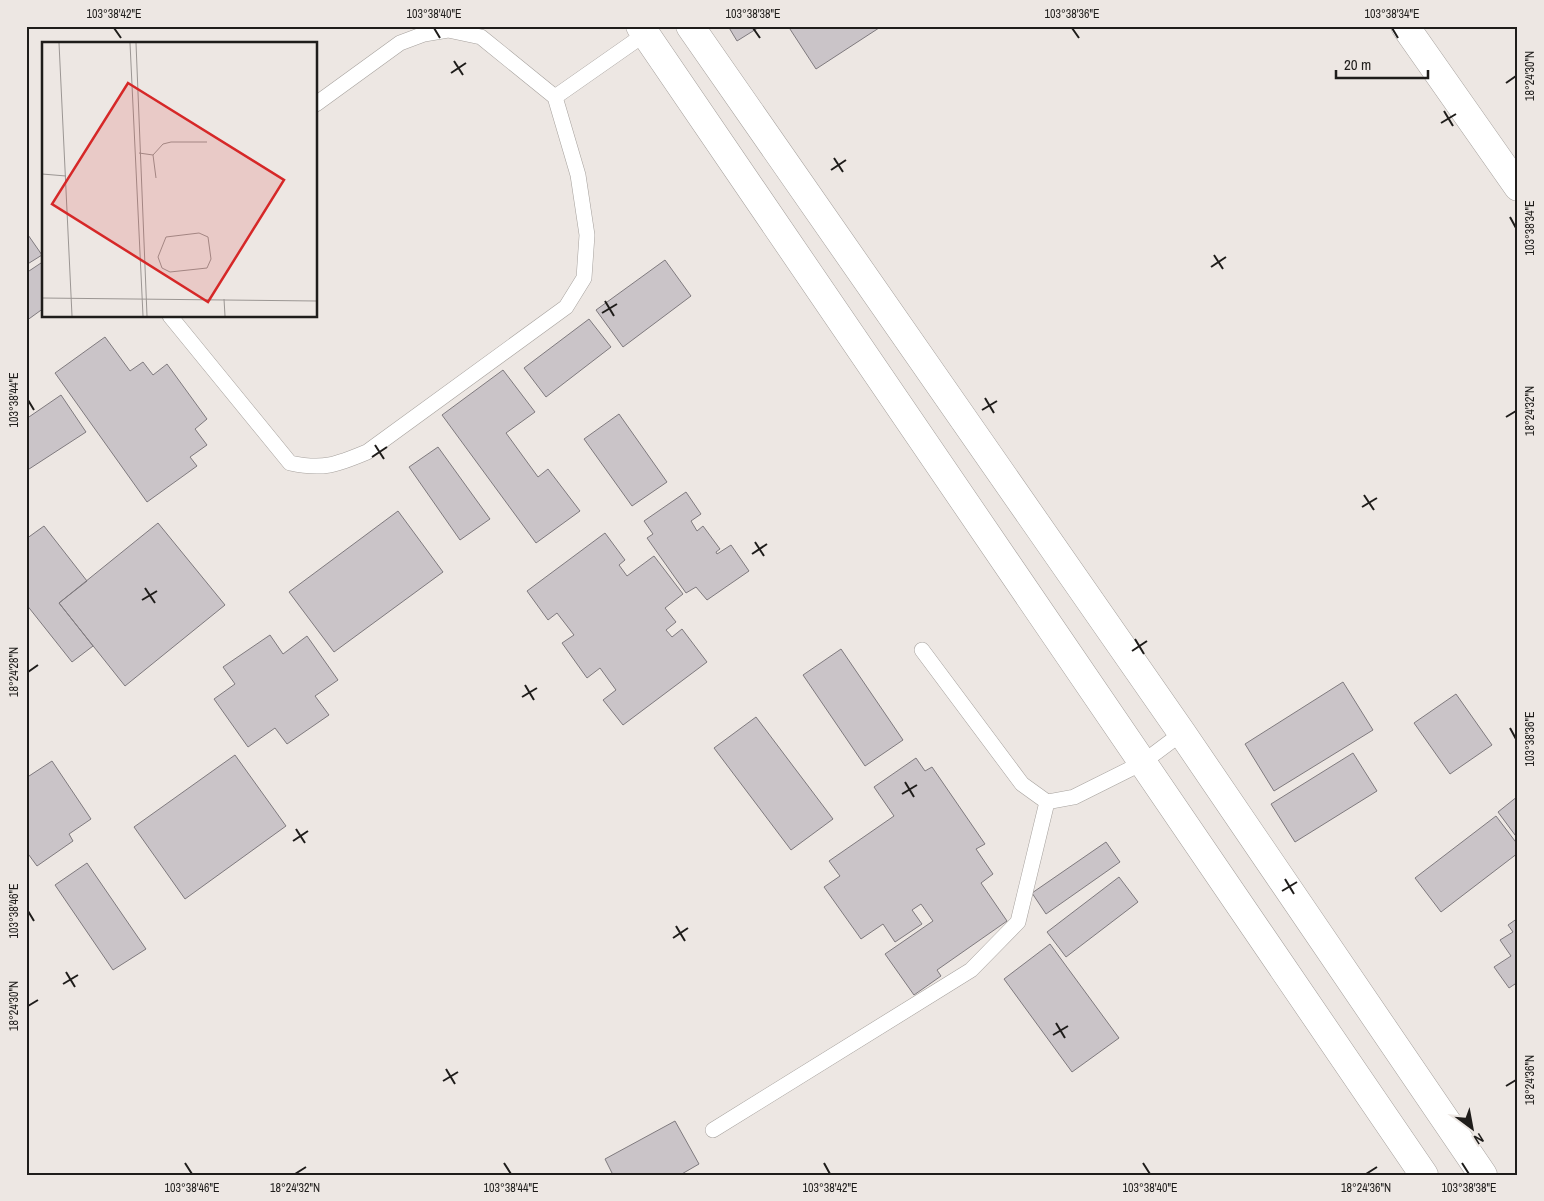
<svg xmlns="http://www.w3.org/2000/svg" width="1544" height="1201" font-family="'Archivo Narrow',sans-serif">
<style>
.building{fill:#cac4c8;stroke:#7f7a7e}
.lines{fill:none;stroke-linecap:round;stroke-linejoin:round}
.lane-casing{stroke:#a6a19d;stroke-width:16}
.street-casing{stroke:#a6a19d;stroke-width:29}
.secondary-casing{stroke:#a6a19d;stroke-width:29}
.lane{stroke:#fff;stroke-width:15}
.street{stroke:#fff;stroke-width:28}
.secondary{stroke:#fff;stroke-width:28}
.ticks{fill:none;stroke:#1f1d1b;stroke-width:2}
.inset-road{fill:none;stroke:#9b9693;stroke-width:1}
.view{fill:#d62828;fill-opacity:0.15;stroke:#d62828;stroke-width:2.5}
.inset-edge{fill:none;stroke:#1f1d1b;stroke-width:2.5}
.neatline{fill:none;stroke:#1f1d1b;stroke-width:2}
.ticks-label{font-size:12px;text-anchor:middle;fill:#1f1d1b}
</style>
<rect width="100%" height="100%" fill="#ede7e3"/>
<path class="building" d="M 728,26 L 761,26 L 737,41 Z
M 788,26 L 882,26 L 816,69 Z
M 26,232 L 42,255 L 26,265 Z
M 665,260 L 691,296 L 623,347 L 596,310 Z
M 44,261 L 44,308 L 26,321 L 26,273 Z
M 589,319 L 611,347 L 546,397 L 524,368 Z
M 105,337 L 130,371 L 143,362 L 153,375 L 167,364 L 207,419 L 195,429 L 207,445 L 190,457 L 197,466 L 147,502 L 55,373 Z
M 503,370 L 535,412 L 506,433 L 538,477 L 548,469 L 580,511 L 536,543 L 442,415 Z
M 61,395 L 86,432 L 26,471 L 26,419 Z
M 619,414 L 667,482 L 632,506 L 584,439 Z
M 438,447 L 490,519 L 460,540 L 409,467 Z
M 686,492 L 701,514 L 691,521 L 697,531 L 703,526 L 720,549 L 716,552 L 717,554 L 731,545 L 749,571 L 707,600 L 696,587 L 686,593 L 647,538 L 653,534 L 644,521 Z
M 398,511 L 443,572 L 334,652 L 289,592 Z
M 158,523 L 225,605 L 125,686 L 59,603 Z
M 44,526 L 87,581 L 59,603 L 93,646 L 72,662 L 26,604 L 26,539 Z
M 605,533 L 625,560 L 619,565 L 627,576 L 654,556 L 683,594 L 665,608 L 676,622 L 666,630 L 672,637 L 682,629 L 707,662 L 623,725 L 603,700 L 616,690 L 600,668 L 587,678 L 562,643 L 574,635 L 557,613 L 548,620 L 527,591 Z
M 270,635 L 283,654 L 307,636 L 338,680 L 315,696 L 329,715 L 287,744 L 275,728 L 248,747 L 214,699 L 235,684 L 223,667 Z
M 841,649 L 903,740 L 865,766 L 803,675 Z
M 1343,682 L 1373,730 L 1274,791 L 1245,744 Z
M 1456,694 L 1492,745 L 1450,774 L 1414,723 Z
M 756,717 L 833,819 L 791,850 L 714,748 Z
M 1353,753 L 1377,791 L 1295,842 L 1271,804 Z
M 235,755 L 286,826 L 185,899 L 134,827 Z
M 916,758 L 925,771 L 932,767 L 985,844 L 976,849 L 993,874 L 981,883 L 1007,921 L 937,970 L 941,976 L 914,995 L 885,954 L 933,921 L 921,904 L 912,910 L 922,924 L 895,942 L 883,924 L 861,939 L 824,887 L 840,876 L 829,861 L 894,816 L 874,787 Z
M 52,761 L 91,819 L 69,834 L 73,841 L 37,866 L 26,851 L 26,778 Z
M 1518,796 L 1518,839 L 1498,812 Z
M 1496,816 L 1518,845 L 1518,853 L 1441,912 L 1415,878 Z
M 1106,842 L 1120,862 L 1046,914 L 1032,893 Z
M 87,863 L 146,949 L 113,970 L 55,885 Z
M 1119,877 L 1138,902 L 1066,957 L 1047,932 Z
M 1518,918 L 1518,982 L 1509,988 L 1494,967 L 1511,956 L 1500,940 L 1513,932 L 1508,925 Z
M 1050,944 L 1119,1038 L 1072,1072 L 1004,979 Z
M 675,1121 L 699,1164 L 680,1175 L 613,1175 L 605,1159 Z"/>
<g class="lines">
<g class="lane-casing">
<path id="lane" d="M 555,97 L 645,34
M 170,316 L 290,463 C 323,470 336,465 367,452 L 566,307 L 584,278 L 587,235 L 578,175 L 555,97 L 481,37 L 448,30 L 424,34 L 400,43 L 316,104
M 922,650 L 1022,784 L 1047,802 L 1074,797 L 1142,763 L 1182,733
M 713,1130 L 971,970 L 1018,922 L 1047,802"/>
</g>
<g class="street-casing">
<path id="street" d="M 1405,26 L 1518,187"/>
</g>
<g class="secondary-casing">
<path id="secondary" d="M 640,26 L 1424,1175
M 690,26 L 1182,733 L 1483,1175"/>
</g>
<use href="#lane" class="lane"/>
<use href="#street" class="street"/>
<use href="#secondary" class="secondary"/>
</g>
<path class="ticks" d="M 114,28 L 121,38M 434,28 L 440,38M 753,28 L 760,38M 1072,28 L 1079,38M 1392,28 L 1398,38M 454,61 L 463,75M 451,73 L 466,63M 1506,83 L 1516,76M 1444,111 L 1453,126M 1441,123 L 1456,114M 834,158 L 843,172M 831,170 L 846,160M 1510,217 L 1516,228M 1214,255 L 1223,269M 1211,267 L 1226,257M 605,301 L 614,316M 602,313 L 617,304M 985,398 L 994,413M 28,400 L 34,410M 982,410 L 997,401M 1506,417 L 1516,411M 375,445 L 384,459M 372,457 L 387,447M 1364,495 L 1374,510M 1362,507 L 1377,498M 755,542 L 764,556M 752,554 L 767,544M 145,588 L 155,603M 142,600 L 157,591M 1135,639 L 1144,654M 1132,651 L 1147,641M 28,672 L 38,665M 525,685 L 534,700M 522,697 L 537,688M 1510,728 L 1516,739M 905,782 L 914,797M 902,794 L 917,785M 296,829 L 305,843M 293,841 L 308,831M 1285,879 L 1294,894M 1282,891 L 1297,882M 28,911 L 34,921M 676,926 L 685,941M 673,938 L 688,928M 66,972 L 75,987M 63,984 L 78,975M 28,1006 L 38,1000M 1056,1023 L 1065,1038M 1053,1035 L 1068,1026M 446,1069 L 455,1084M 443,1081 L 458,1072M 1506,1086 L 1516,1080M 185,1163 L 192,1174M 504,1163 L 511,1174M 824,1163 L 830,1174M 1143,1163 L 1150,1174M 1462,1163 L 1469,1174M 295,1174 L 306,1167M 1366,1174 L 1377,1167"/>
<g transform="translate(42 42)">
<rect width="275" height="275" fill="#ede7e3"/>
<path class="inset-road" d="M 17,1 L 30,274M 88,1 L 101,274M 94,1 L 105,274M 97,111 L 111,113 L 114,136M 111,113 L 121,102 L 129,100 L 165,100M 0,132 L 24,134M 157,191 L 166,195 L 169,217 L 165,226 L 128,230 L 120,226 L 116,215 L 124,195 ZM 0,256 L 275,259M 182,257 L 183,274"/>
<path class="view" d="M 86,41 L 242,138 L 166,260 L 10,162 Z"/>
<rect width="275" height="275" class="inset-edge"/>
</g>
<rect width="1544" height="1201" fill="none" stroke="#ede7e3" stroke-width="55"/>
<g transform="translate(1472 1128) rotate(148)" stroke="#ede7e3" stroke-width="4" paint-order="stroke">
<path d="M0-4L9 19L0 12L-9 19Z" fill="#1f1d1b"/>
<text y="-8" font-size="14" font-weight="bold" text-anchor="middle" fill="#1f1d1b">N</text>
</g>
<path d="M1336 70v8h92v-8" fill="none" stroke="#1f1d1b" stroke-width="2.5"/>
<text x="1344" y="70" font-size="15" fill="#1f1d1b" stroke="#ede7e3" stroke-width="4" paint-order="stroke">20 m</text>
<rect x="28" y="28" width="1488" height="1146" class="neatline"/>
<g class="ticks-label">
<text x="114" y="18">103°38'42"E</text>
<text x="434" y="18">103°38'40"E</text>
<text x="753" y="18">103°38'38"E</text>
<text x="1072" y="18">103°38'36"E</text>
<text x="1392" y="18">103°38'34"E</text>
<text transform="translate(1530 76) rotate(-90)" y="4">18°24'30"N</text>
<text transform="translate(1530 228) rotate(-90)" y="4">103°38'34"E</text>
<text transform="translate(14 400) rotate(-90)" y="4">103°38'44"E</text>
<text transform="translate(1530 411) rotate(-90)" y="4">18°24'32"N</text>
<text transform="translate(14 672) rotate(-90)" y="4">18°24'28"N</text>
<text transform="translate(1530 739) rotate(-90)" y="4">103°38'36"E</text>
<text transform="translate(14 911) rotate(-90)" y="4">103°38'46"E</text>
<text transform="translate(14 1006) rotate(-90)" y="4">18°24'30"N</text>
<text transform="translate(1530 1080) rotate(-90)" y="4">18°24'36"N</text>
<text x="192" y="1192">103°38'46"E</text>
<text x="295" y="1192">18°24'32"N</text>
<text x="511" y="1192">103°38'44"E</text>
<text x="830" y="1192">103°38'42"E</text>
<text x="1150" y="1192">103°38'40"E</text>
<text x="1366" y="1192">18°24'36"N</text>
<text x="1469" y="1192">103°38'38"E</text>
</g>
</svg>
